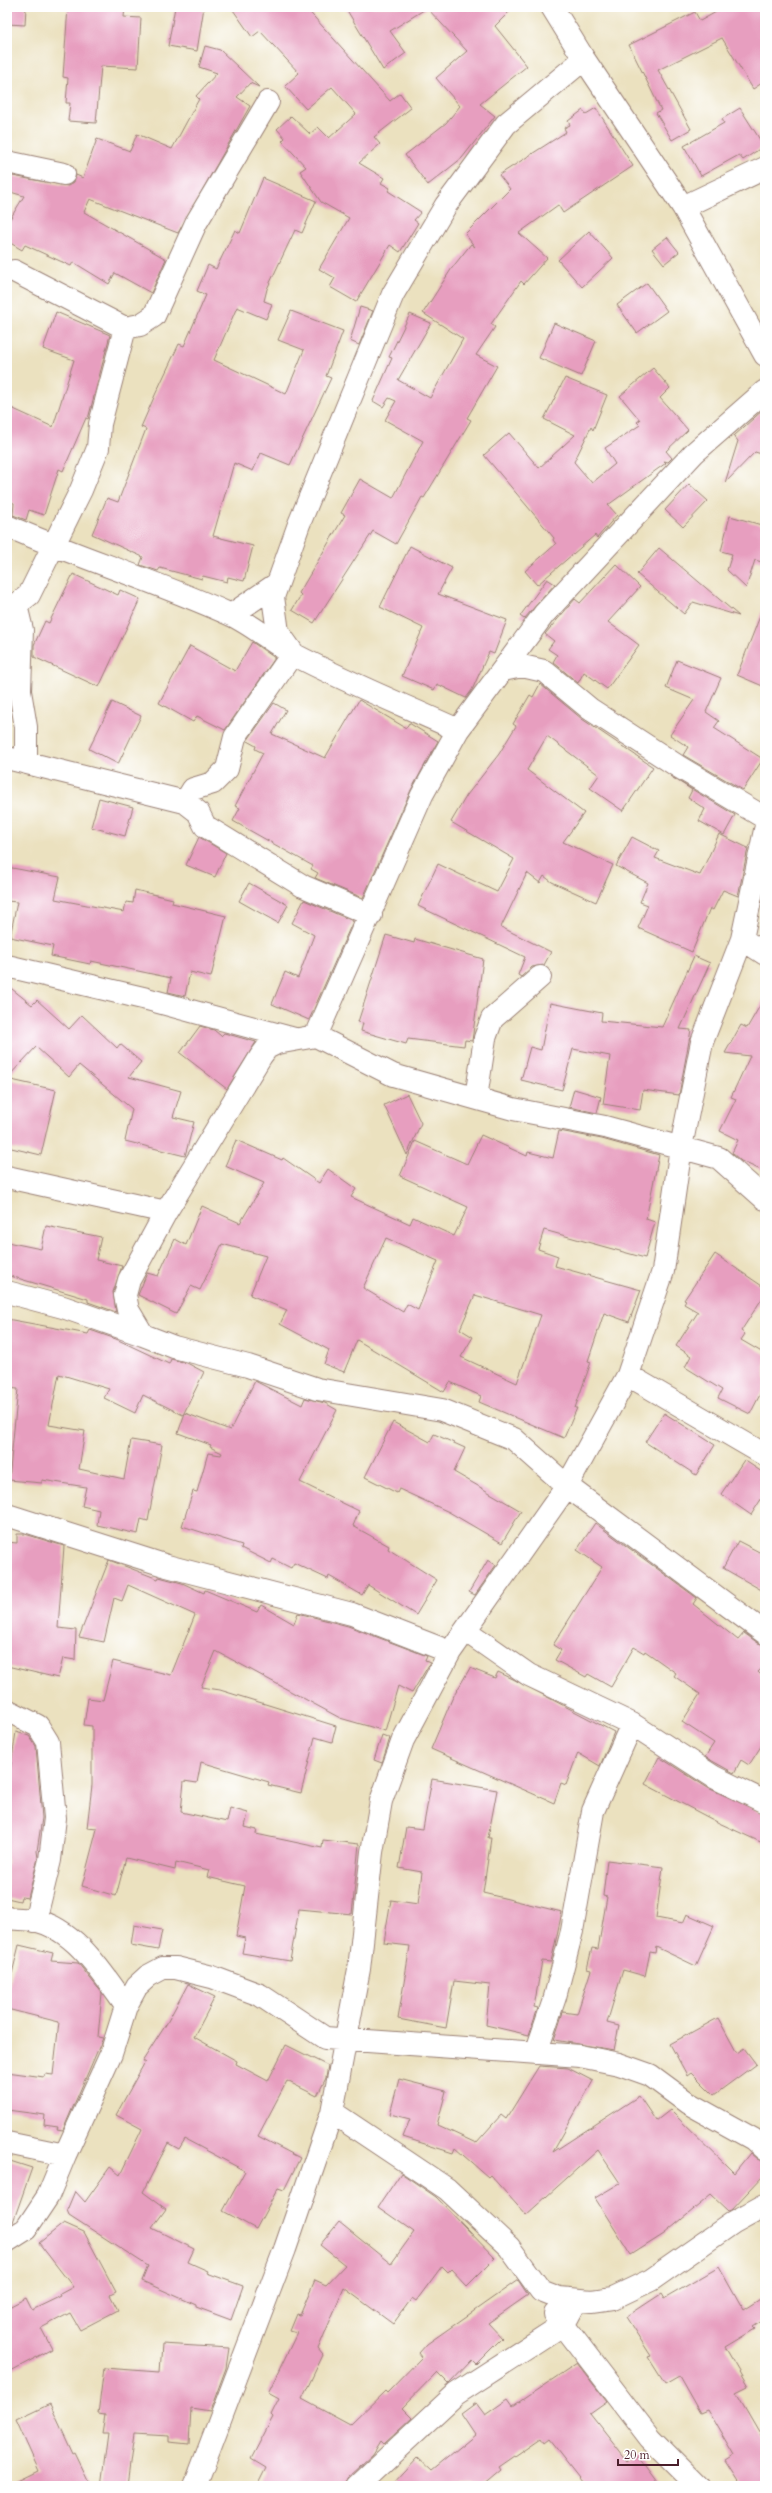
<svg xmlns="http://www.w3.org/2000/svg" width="772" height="2493" font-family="Cardo,serif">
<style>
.building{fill:#e79ebf;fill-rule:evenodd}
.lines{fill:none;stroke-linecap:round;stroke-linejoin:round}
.minor-casing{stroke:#9a8075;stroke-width:24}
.minor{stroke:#fff;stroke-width:22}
</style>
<rect width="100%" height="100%" fill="#fff"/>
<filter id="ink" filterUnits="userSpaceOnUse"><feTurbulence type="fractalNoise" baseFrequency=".025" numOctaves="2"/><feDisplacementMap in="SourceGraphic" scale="8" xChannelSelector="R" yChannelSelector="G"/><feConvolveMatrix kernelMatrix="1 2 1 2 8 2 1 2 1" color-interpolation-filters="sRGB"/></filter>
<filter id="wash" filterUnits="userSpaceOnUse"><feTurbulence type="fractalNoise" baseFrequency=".012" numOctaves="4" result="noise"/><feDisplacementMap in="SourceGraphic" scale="16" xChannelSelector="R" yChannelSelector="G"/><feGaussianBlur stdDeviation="0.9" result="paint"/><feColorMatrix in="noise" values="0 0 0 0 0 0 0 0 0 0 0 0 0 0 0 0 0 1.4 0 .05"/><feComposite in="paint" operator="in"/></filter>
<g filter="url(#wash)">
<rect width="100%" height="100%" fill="#ebe1bf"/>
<g id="blocks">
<path class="building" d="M 7,7 L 26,7 L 25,25 L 7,24 Z
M 68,7 L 125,7 L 124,17 L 141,18 L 138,68 L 101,66 L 96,123 L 68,121 L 70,103 L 66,103 L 68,78 L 63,77 Z
M 175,7 L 204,7 L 197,51 L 168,46 Z
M 231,7 L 305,7 L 390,101 L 400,93 L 411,108 L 374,137 L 380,144 L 359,163 L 384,178 L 381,183 L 390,188 L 388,191 L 421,212 L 414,220 L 418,223 L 400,252 L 390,245 L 356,302 L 330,287 L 335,278 L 319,269 L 349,218 L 321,202 L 300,171 L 306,167 L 282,141 L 285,138 L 277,129 L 291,116 L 310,134 L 318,127 L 329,138 L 356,114 L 332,87 L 306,109 L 285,86 L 299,73 L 260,31 L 252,37 Z
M 345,7 L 514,7 L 495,26 L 527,66 L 480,104 L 495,116 L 462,158 L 428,185 L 405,155 L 446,123 L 460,106 L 436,78 L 467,51 L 427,8 L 390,31 L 406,53 L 383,70 Z
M 725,7 L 765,7 L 765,81 L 753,89 L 722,38 L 658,70 L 691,129 L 672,140 L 656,113 L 661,110 L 629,45 L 695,12 L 700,21 Z
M 205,46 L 220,50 L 259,87 L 250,83 L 237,97 L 250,106 L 178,233 L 90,199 L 84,212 L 166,259 L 151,293 L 115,273 L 109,284 L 73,262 L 71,266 L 25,245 L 22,250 L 7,241 L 7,224 L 24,196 L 7,191 L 7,175 L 68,186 L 74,182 L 76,175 L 83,178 L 97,139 L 130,151 L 137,134 L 172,149 L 199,99 L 196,96 L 217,73 L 199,67 Z
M 596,108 L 633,166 L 563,213 L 558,205 L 519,233 L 547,258 L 524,284 L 521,281 L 491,324 L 495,327 L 476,355 L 497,366 L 467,418 L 471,420 L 424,498 L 422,497 L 396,544 L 373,531 L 314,623 L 292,610 L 301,595 L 299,593 L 345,515 L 341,513 L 360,479 L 393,498 L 423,441 L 385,420 L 396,401 L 389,398 L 383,407 L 373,401 L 392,358 L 389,357 L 410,314 L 431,323 L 398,380 L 430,398 L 463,339 L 423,313 L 452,268 L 471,244 L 475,247 L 465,234 L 510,189 L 499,175 L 566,132 L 564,128 L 570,125 L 568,121 L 583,110 L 586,114 Z
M 740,108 L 764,146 L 743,160 L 739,155 L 701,176 L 684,146 L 724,123 L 722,119 Z
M 263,178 L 316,201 L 302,233 L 295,230 L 267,289 L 264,301 L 272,304 L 266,319 L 237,307 L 214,360 L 286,394 L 304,350 L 278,340 L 291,311 L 343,331 L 326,376 L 331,378 L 290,465 L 261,453 L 253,471 L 234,463 L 213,536 L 253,546 L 244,581 L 228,577 L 227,582 L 203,576 L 202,579 L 160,568 L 158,571 L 140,565 L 143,557 L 92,534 L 107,498 L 118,502 L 146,429 L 141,427 L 155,395 L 179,344 L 184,346 L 206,295 L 197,291 L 208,265 L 216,269 L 235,230 L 240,233 Z
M 589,231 L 613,258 L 582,287 L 558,260 Z
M 667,237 L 679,252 L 664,264 L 652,249 Z
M 647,283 L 667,311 L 637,333 L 617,305 Z
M 360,307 L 373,311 L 359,345 L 350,341 Z
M 56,312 L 110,335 L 88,419 L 86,418 L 63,471 L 59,469 L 44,515 L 29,510 L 26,520 L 13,515 L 14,503 L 7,501 L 7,406 L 53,427 L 74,360 L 43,349 Z
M 554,323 L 596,341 L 581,376 L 539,358 Z
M 653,368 L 670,388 L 660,398 L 688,430 L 666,451 L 672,458 L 668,462 L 664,461 L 666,463 L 608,505 L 617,515 L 597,538 L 595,535 L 537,585 L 525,571 L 556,544 L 553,540 L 554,538 L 484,455 L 509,433 L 539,468 L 575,435 L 544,419 L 565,378 L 607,395 L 593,430 L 591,427 L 574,462 L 592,483 L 615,464 L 605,448 L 640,425 L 637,422 L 640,420 L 620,396 Z
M 765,408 L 765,455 L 755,452 L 725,483 L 738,441 L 734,436 Z
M 689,484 L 708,501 L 683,527 L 665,510 Z
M 730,516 L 765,526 L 765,563 L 755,560 L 746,588 L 727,570 L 732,554 L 721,551 Z
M 410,546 L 452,568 L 438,594 L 507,620 L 494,654 L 489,652 L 472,690 L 466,698 L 437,684 L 434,690 L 402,676 L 423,628 L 380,607 Z
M 659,548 L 739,616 L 693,602 L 684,614 L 637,574 Z
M 616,564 L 640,587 L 608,622 L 639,645 L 607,689 L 584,672 L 578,683 L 553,662 L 557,655 L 548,649 L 554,641 L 545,634 L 575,599 L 580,603 Z
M 73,574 L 118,595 L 120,590 L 140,599 L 99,687 L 34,657 L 34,645 L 45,621 L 49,623 Z
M 547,579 L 555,584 L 524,619 L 520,616 Z
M 764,606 L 765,606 L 765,687 L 737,675 Z
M 252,642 L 275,658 L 225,730 L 197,716 L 193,722 L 159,703 L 190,646 L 235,671 Z
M 677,660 L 721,678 L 706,712 L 719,721 L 714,728 L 763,759 L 743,790 L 683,755 L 688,747 L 670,735 L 694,700 L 666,688 Z
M 540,684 L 582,719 L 653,767 L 623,811 L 590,788 L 599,775 L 547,736 L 527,770 L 584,813 L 563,842 L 613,865 L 596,902 L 552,882 L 544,876 L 540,883 L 527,873 L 501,927 L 551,952 L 544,965 L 532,967 L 521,977 L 518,975 L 525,957 L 418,906 L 438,864 L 497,892 L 514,859 L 451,822 L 467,795 L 499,754 L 516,726 L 513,724 L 530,695 L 533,697 Z
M 359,700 L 406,728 L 409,723 L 438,741 L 411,790 L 363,898 L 315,878 L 318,873 L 311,869 L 313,866 L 233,821 L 240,808 L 235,806 L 263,753 L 255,749 L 256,746 L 247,741 L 274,703 L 286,710 L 272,734 L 325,758 Z
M 112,702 L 141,716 L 118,764 L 89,749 Z
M 670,776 L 735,815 L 724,835 L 699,821 L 705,809 L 688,798 L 692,790 Z
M 99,798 L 133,807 L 125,836 L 91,827 Z
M 719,834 L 748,848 L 738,896 L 723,890 L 713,910 L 710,908 L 692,952 L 638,928 L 648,905 L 640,902 L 648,883 L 616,866 L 632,837 L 659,851 L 655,858 L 700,875 Z
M 199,837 L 226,853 L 215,877 L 186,865 Z
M 7,867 L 60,877 L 55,899 L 124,912 L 126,902 L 133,903 L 135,890 L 173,899 L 172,903 L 226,916 L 211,977 L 190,972 L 185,996 L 168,992 L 171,978 L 91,961 L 90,964 L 51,956 L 53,946 L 10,937 L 17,902 L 7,901 Z
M 249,883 L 288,905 L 278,923 L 239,901 Z
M 304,900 L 353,921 L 309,1020 L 272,1004 L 285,972 L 298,978 L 314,935 L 292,923 Z
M 386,935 L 414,943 L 415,939 L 483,959 L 472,1041 L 465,1040 L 464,1046 L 408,1039 L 406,1044 L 361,1031 L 363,1023 L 358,1022 Z
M 694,956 L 710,963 L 680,1029 L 691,1030 L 679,1095 L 643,1090 L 640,1110 L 603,1104 L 610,1056 L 573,1049 L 562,1090 L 521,1080 L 530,1047 L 541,1050 L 550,1003 L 602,1013 L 601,1021 L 662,1027 Z
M 7,985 L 32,1005 L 37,1000 L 69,1029 L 82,1015 L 117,1048 L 120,1044 L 141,1062 L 129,1077 L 181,1091 L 173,1117 L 194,1122 L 185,1156 L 125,1141 L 132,1109 L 79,1065 L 69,1077 L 36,1047 L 7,1078 Z
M 765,997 L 765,1172 L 741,1161 L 732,1153 L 738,1140 L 720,1131 L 736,1099 L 731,1097 L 750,1056 L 725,1053 L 741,1025 L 747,1028 Z
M 200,1026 L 214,1030 L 221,1036 L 224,1033 L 256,1042 L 227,1089 L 180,1053 Z
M 7,1079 L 56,1090 L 41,1155 L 7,1147 Z
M 574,1089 L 601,1097 L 597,1113 L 569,1107 Z
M 407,1094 L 421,1123 L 407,1155 L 384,1105 Z
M 559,1131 L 602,1139 L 659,1155 L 646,1219 L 655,1222 L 645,1258 L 544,1230 L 538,1249 L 558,1256 L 555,1266 L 641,1290 L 629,1322 L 604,1313 L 588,1361 L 591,1362 L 575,1408 L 577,1408 L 564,1438 L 479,1402 L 481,1396 L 450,1382 L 444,1392 L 357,1340 L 344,1372 L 324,1364 L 329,1350 L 280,1324 L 287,1310 L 250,1295 L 266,1256 L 222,1244 L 200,1290 L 191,1286 L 176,1314 L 138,1295 L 147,1273 L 158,1276 L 175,1239 L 186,1245 L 202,1206 L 240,1223 L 264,1183 L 225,1166 L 236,1140 L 282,1160 L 283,1158 L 319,1183 L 328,1169 L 356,1189 L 351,1197 L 410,1224 L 413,1217 L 454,1236 L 468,1207 L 400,1176 L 415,1141 L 467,1164 L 481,1135 L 527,1156 L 528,1152 L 553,1158 ZM 386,1238 L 438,1261 L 418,1310 L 407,1304 L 403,1312 L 363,1288 ZM 475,1295 L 541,1315 L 517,1383 L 461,1357 L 473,1337 L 460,1329 Z
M 46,1226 L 101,1237 L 96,1260 L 122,1266 L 113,1292 L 116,1312 L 88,1302 L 88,1299 L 7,1275 L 7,1242 L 41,1249 Z
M 715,1254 L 765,1288 L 765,1294 L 741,1331 L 745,1334 L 741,1340 L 765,1354 L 765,1385 L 750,1414 L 718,1398 L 722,1390 L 685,1367 L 691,1356 L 676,1346 L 698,1312 L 684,1304 L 686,1301 L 684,1300 Z
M 7,1319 L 88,1334 L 90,1330 L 116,1339 L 169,1364 L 171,1359 L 187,1363 L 204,1372 L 183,1415 L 143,1395 L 135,1413 L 104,1398 L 109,1389 L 59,1374 L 49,1425 L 85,1431 L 79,1469 L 124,1479 L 131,1440 L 162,1445 L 148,1521 L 141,1519 L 138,1534 L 97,1525 L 99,1510 L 82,1506 L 86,1487 L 42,1480 L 42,1483 L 9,1480 L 18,1389 L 7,1388 Z
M 255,1381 L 302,1405 L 305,1398 L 325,1403 L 337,1410 L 300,1482 L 359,1511 L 353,1526 L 389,1546 L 388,1549 L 437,1580 L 416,1615 L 368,1585 L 362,1595 L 329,1576 L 328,1579 L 294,1563 L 291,1568 L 273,1559 L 271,1563 L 241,1548 L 242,1545 L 182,1526 L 193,1491 L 197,1492 L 208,1453 L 221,1455 L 222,1453 L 210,1447 L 211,1445 L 178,1433 L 185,1413 L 230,1430 Z
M 664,1413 L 715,1445 L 696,1475 L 645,1442 Z
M 393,1422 L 430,1442 L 434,1434 L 465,1448 L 454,1472 L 521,1511 L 502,1543 L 449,1512 L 399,1489 L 397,1493 L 365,1477 Z
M 744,1460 L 765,1474 L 765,1493 L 751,1515 L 721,1494 Z
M 595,1523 L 697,1598 L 693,1604 L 738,1640 L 744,1633 L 758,1643 L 765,1645 L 765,1665 L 758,1672 L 765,1679 L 765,1740 L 749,1765 L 741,1760 L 734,1773 L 705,1757 L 714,1743 L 682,1722 L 700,1694 L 674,1676 L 676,1673 L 645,1651 L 644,1653 L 634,1647 L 611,1687 L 588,1674 L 586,1677 L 555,1660 L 561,1650 L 553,1645 L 602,1567 L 577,1550 Z
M 17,1534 L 25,1534 L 64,1546 L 58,1628 L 76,1630 L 75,1660 L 63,1658 L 58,1678 L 7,1666 L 7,1542 L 17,1543 Z
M 738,1541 L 765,1555 L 765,1592 L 723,1568 Z
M 109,1560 L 158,1579 L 159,1577 L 182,1583 L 204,1593 L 205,1590 L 257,1612 L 261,1605 L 294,1624 L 298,1613 L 348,1626 L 427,1656 L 425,1661 L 430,1663 L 412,1693 L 398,1686 L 385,1731 L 340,1718 L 216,1651 L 201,1687 L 220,1690 L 336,1726 L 332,1742 L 315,1737 L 301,1793 L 268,1785 L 269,1782 L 201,1762 L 197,1783 L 184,1781 L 181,1812 L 227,1822 L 230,1808 L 248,1813 L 245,1827 L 257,1830 L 256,1834 L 322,1848 L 323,1840 L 359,1844 L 352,1914 L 299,1909 L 290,1961 L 242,1953 L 245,1938 L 236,1936 L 245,1886 L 207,1877 L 209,1870 L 176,1862 L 175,1870 L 126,1858 L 116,1896 L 82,1886 L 97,1829 L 87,1828 L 92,1785 L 92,1726 L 84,1725 L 88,1698 L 103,1700 L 113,1661 L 171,1675 L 195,1615 L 128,1585 L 122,1601 L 114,1598 L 104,1642 L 79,1637 Z
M 488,1560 L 496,1565 L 475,1595 L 469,1592 Z
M 470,1668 L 495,1678 L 498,1672 L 513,1679 L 614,1732 L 600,1766 L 578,1753 L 566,1785 L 561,1783 L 554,1803 L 431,1749 L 452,1699 Z
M 16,1732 L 29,1736 L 36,1746 L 42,1818 L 37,1851 L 38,1858 L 28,1898 L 21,1897 L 20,1901 L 7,1898 L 7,1791 Z
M 382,1735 L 390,1738 L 382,1763 L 374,1760 Z
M 659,1757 L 708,1788 L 765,1814 L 765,1844 L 719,1823 L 645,1784 Z
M 432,1779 L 497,1790 L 488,1838 L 491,1838 L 483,1893 L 562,1912 L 551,1962 L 542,1961 L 534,2007 L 538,2008 L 529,2035 L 486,2025 L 490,1985 L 454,1981 L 446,2028 L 398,2019 L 410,1946 L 384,1943 L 387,1923 L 391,1900 L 418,1904 L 422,1872 L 399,1868 L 406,1827 L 423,1829 Z
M 607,1860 L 663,1867 L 656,1918 L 683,1923 L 687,1914 L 714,1926 L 696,1966 L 656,1947 L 655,1953 L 650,1952 L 645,1976 L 623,1970 L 607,2023 L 619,2026 L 614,2050 L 554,2040 L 563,2012 L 577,2014 L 591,1970 L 587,1969 L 592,1948 L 598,1949 L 607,1897 L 603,1896 Z
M 134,1925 L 162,1930 L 158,1950 L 131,1945 Z
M 19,1945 L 53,1953 L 51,1961 L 78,1963 L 102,1993 L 98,2037 L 103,2038 L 63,2130 L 57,2129 L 58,2127 L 44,2125 L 45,2115 L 7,2110 L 7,2072 L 44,2077 L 45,2074 L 53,2075 L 59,2022 L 7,2009 L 7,1994 Z
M 188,1984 L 215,1997 L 194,2037 L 237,2061 L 236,2064 L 268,2081 L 286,2045 L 328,2066 L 326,2078 L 317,2096 L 287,2081 L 258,2136 L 300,2158 L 284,2190 L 278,2188 L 256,2229 L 223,2211 L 245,2171 L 185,2139 L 179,2149 L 168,2143 L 143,2192 L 166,2209 L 152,2228 L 194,2249 L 188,2262 L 208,2271 L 207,2273 L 243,2286 L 231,2320 L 196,2307 L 196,2305 L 142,2281 L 148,2266 L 69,2215 L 67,2210 L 75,2191 L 85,2202 L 110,2167 L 120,2175 L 142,2129 L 116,2115 L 145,2062 L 142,2062 L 167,2023 Z
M 718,2018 L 737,2053 L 744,2048 L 756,2064 L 714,2095 L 691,2072 L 687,2075 L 670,2044 Z
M 539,2066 L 568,2068 L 593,2081 L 553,2152 L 639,2096 L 656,2121 L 670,2110 L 734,2173 L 750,2153 L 757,2159 L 765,2162 L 765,2174 L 731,2210 L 728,2211 L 711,2195 L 664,2234 L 631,2255 L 595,2198 L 620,2183 L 598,2150 L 526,2215 L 490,2175 L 488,2177 L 455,2148 L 453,2153 L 403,2137 L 410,2119 L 390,2114 L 399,2079 L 446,2091 L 437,2125 L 476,2143 L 501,2115 L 506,2119 Z
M 7,2160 L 32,2168 L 13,2222 L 7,2226 Z
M 401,2173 L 436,2197 L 495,2258 L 467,2286 L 451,2269 L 448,2272 L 442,2266 L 416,2301 L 412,2298 L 393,2324 L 344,2288 L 318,2349 L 323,2355 L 302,2399 L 350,2425 L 385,2391 L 387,2393 L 422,2357 L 419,2353 L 427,2344 L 518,2280 L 528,2295 L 488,2323 L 502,2338 L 476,2364 L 472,2360 L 449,2384 L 437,2372 L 402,2408 L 412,2418 L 384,2444 L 381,2441 L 373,2454 L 348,2477 L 345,2486 L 257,2486 L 266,2468 L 251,2459 L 273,2417 L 271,2415 L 279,2399 L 268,2393 L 297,2333 L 290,2331 L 297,2314 L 300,2315 L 315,2280 L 326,2285 L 345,2265 L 320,2245 L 339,2222 L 391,2264 L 414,2232 L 378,2207 Z
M 64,2223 L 84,2232 L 116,2292 L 110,2295 L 118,2310 L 80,2330 L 70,2313 L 41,2328 L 52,2349 L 7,2373 L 7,2308 L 26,2298 L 32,2310 L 61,2296 L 60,2294 L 73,2287 L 39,2243 Z
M 719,2267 L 743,2310 L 765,2296 L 765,2319 L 753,2327 L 755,2329 L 725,2347 L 748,2386 L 736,2392 L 765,2442 L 765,2486 L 742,2486 L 726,2461 L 734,2456 L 707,2410 L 700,2413 L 679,2376 L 665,2384 L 648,2357 L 651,2356 L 626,2317 L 661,2294 L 664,2299 Z
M 162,2344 L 229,2348 L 226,2368 L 210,2411 L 191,2408 L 189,2444 L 169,2442 L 169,2436 L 134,2434 L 127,2486 L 101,2486 L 108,2433 L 102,2433 L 105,2415 L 98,2414 L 104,2368 L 160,2372 Z
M 577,2363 L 607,2402 L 590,2414 L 627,2461 L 636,2454 L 660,2486 L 586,2486 L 549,2439 L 544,2443 L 541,2438 L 499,2467 L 501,2470 L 482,2486 L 391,2486 L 417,2458 L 431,2471 L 475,2435 L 461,2414 L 476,2403 L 485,2415 L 508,2399 L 513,2406 Z
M 50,2404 L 73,2454 L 75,2453 L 91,2486 L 8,2486 L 39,2471 L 16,2420 Z"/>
</g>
</g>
<g filter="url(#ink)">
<use href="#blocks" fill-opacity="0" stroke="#9a8075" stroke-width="1"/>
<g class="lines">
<g class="minor-casing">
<path id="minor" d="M 552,7 L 584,59 L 683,207 L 765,355
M 7,162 L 64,174
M 683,207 L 765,168
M 14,271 L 125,328 L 140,325 L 154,316 L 196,223 L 268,102
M 7,526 C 80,558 156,581 229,614 C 252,624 271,642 293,654 C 346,682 403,705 458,730
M 16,605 L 22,630 L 20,691 L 26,727 L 26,761
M 7,607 L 16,605 L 29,595 L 81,490 L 98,448 L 100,424 L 125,328
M 231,615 L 278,583
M 293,653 L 278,632 L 273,597 L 299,524 L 393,294 L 446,205 L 506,124 L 584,59
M 503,670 L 522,666 L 544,671 L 590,709 L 679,767 L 765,818
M 7,758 L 185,802 L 198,812 L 205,826 L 303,886 L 371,915
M 185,802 L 193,789 L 213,783 L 227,769 L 235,737 L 293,653
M 742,939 L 765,954
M 7,966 L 147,999 L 295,1039
M 316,1036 L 422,795 L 458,730 L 544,614 L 694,453 L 765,391
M 476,1098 L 485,1038 L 492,1019 L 540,977
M 7,1177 L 166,1212
M 765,1199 L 719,1158 L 605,1127 L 513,1109 L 393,1075 L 316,1036 L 277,1043 L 267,1048 L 261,1056 L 166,1212 L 129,1280 L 125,1295 L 128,1310 L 143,1335 L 174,1347 L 248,1366 L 317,1389 L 442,1410 L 514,1439 L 567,1486 L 765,1633
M 7,1292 L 63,1307 L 143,1335
M 628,1375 L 765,1455
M 7,1515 L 167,1566 L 352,1614 L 450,1652
M 466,1631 L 529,1675 L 632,1724 L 714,1777 L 765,1802
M 7,1710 L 38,1726 L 48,1742 L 55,1818 L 50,1860 L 35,1921
M 7,1918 C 16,1919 26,1919 34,1920 C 76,1929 103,1974 126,2006
M 536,2053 L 555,1997 L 572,1931 L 593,1811 L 632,1724
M 332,2112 L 447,2189 L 509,2247 L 541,2291 L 559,2298 L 592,2301 L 613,2298 L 651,2280 L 734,2222 L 765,2205
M 7,2143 L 65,2155
M 7,2241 L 26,2229 L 48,2196 L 65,2155 L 111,2054 L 126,2006 L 137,1986 L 148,1976 L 163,1968 L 176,1968 L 212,1977 L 260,1995 L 325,2038 L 580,2056 L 619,2064 L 650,2075 L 688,2103 L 753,2139 L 765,2150
M 555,2314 L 650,2438 L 698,2486
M 195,2486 L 285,2249 L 332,2112 L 359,1969 L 372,1852 L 381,1801 L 403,1740 L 450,1652 L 567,1486 L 628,1375 L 663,1271 L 681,1147 L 702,1042 L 742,939 L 765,830
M 357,2486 L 456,2394 L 564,2324 L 577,2300"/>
</g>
<use href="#minor" class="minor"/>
</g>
</g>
<rect width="772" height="2493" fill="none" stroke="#fff" stroke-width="24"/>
<path d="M618 2459v6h60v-6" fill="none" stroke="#4a1f2b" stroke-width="2"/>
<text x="624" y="2459" font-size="12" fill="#4a1f2b" stroke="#ffffff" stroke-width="3" paint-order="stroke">20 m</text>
</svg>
